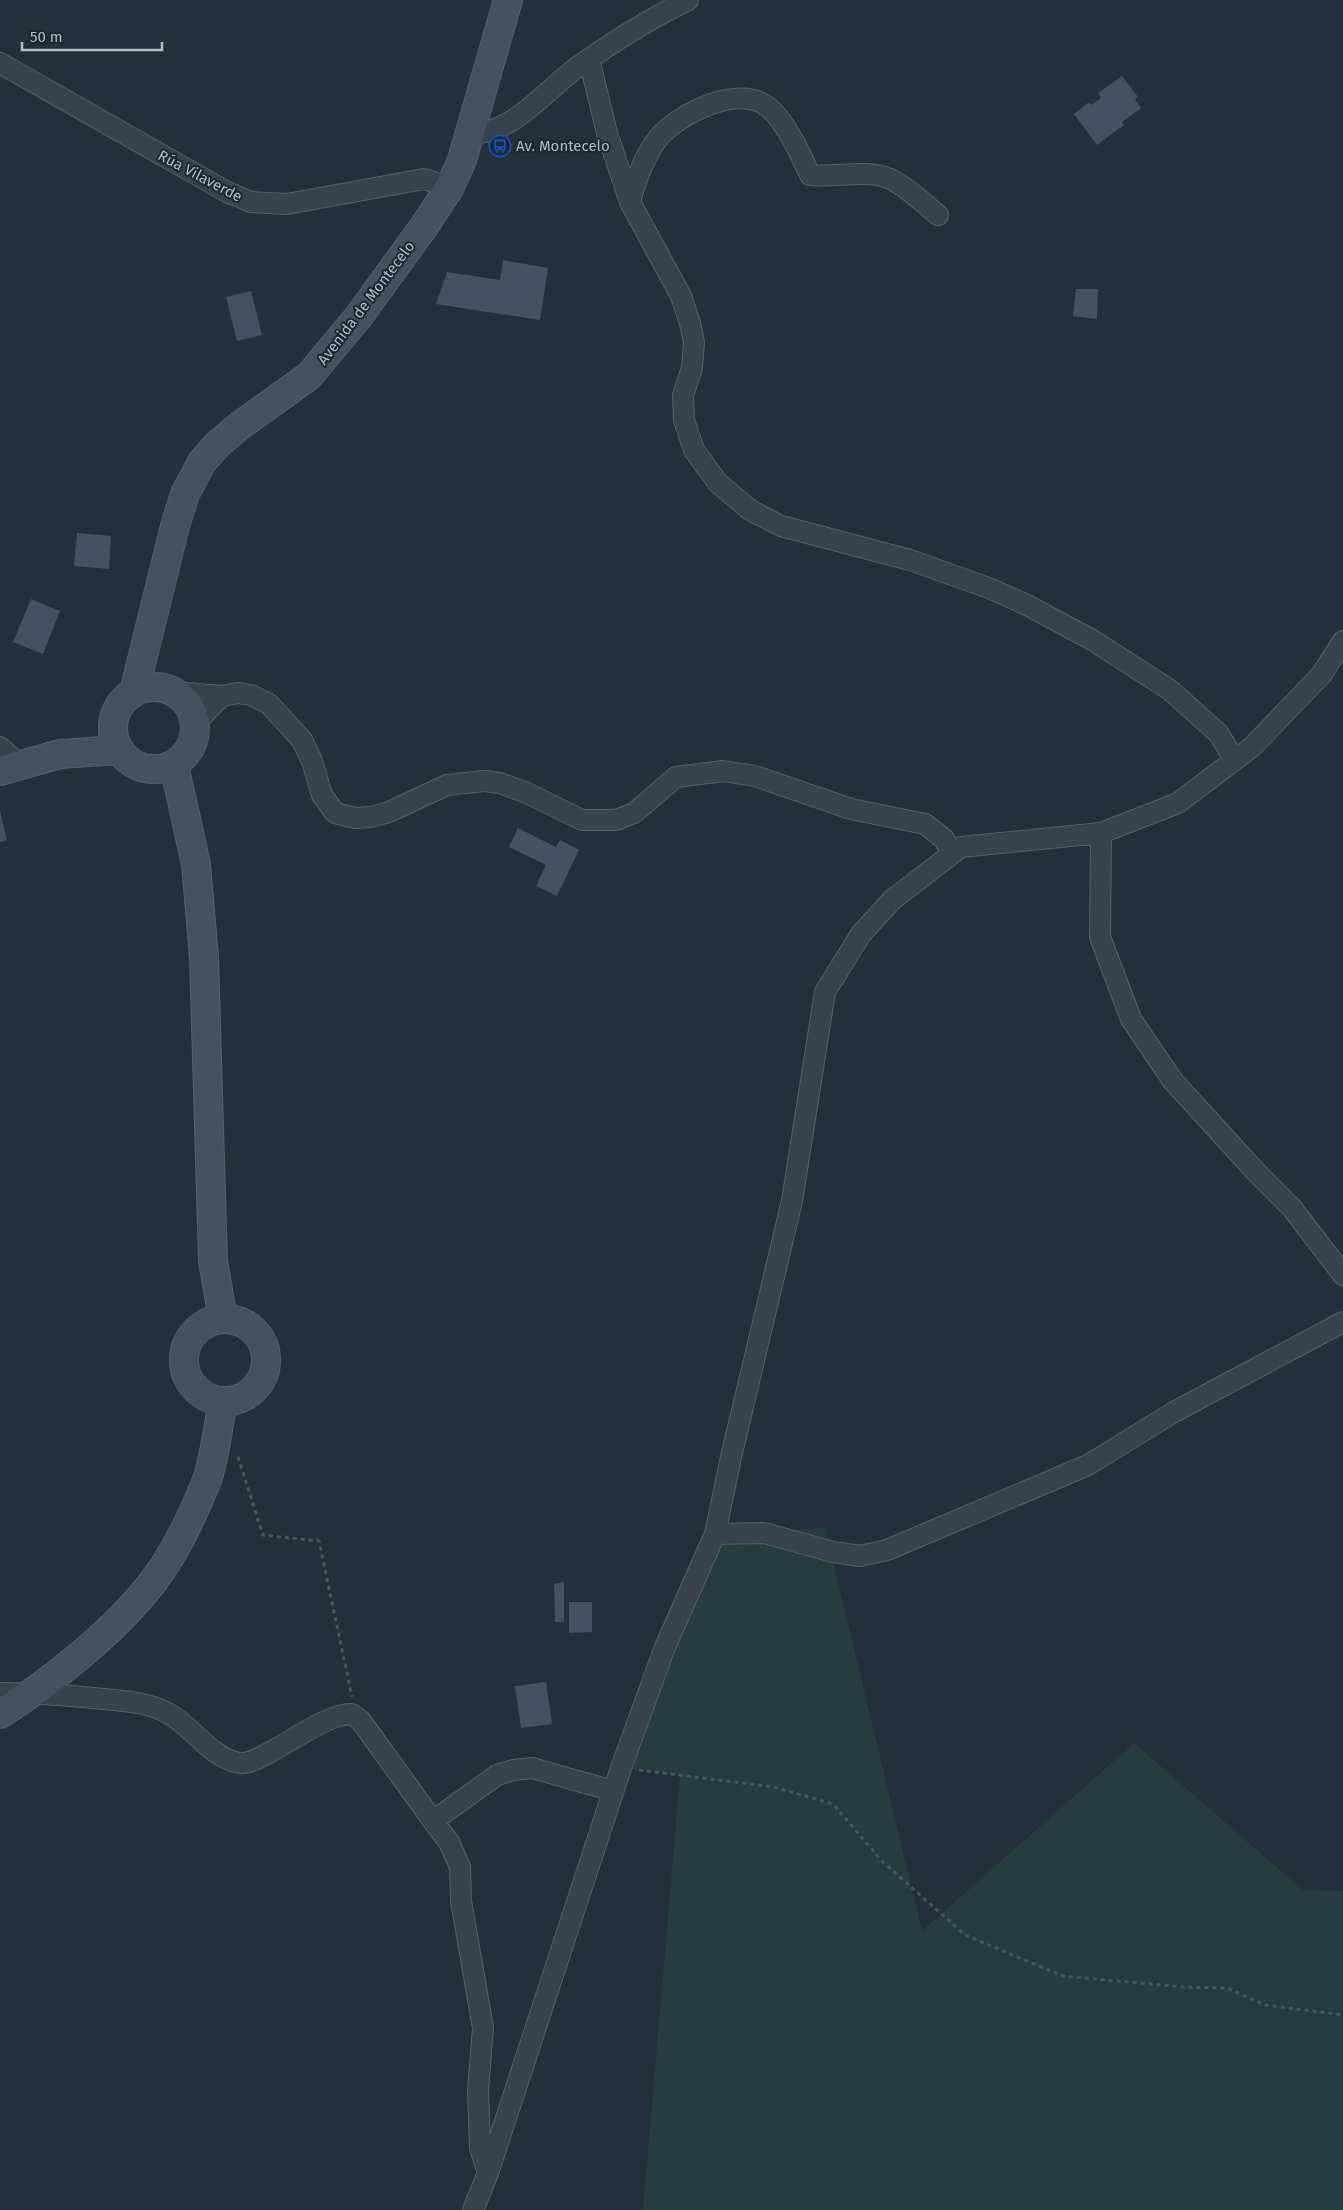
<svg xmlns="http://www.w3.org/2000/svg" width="1343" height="2210" font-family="'Fira Sans',sans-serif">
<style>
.green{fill:#263c3f}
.building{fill:#455162}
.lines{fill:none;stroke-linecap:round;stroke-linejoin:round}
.street-casing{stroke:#565f6c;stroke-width:22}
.secondary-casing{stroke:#565f6c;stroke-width:30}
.path{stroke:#44595c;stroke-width:3;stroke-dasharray:4 4;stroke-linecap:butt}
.street{stroke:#38414e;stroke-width:20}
.secondary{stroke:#465061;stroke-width:28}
.labels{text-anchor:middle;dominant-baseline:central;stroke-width:4;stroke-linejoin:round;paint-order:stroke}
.poi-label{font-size:15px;fill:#b4bcc9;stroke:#1d2633;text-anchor:start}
.street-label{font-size:15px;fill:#b4bcc9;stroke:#1d2633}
</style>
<rect width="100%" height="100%" fill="#242f3e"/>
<path class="green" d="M 825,1528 L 922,1931 L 1134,1743 L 1303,1890 L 1343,1891 L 1343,2210 L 643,2210 L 680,1776 L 621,1768 L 715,1534 Z"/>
<path class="building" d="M 1122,76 L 1138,97 L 1135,99 L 1141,108 L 1122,122 L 1124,125 L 1097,145 L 1074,114 L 1089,102 L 1091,105 L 1101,98 L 1098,93 Z
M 503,260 L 548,268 L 540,320 L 436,304 L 447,272 L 500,280 Z
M 1076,289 L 1098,289 L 1097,319 L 1073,316 Z
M 251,291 L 262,335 L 237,341 L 226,297 Z
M 77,533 L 111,536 L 109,569 L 74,566 Z
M 31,599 L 60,611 L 43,654 L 13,642 Z
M 0,811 L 7,840 L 0,842 Z
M 518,828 L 556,847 L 560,840 L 579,850 L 557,896 L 536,886 L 546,865 L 509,847 Z
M 564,1582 L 564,1622 L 555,1622 L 554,1584 Z
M 569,1602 L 592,1602 L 592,1632 L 569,1633 Z
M 546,1682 L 552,1724 L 521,1728 L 515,1686 Z"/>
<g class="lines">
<g class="street-casing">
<path id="street" d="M 589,59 L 607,133 L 630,202 L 681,296 L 690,323 L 694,342 L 692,368 L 683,395 L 684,420 L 694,450 L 718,483 L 750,510 L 781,526 L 910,560 L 989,588 L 1027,605 L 1094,641 L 1170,690 L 1218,733 L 1235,760
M 0,63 L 227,192 L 251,202 L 287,204 L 424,179 L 450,187
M 471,134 C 515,133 546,89 579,66 C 614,41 649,19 688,0
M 630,202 C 636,179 644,156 659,137 C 680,113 739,84 768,107 C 785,120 801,155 810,175 C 835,178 864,169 888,178 C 902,183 926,205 938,215
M 174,692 L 222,696 L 238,693 L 251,695 L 269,704 L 302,740 L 312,761 L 322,795 L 335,813 L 355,818 L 371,817 L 389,812 L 447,785 L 484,781 L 500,783 L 527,793 L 582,820 L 616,820 L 634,813 L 676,777 L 723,771 L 755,776 L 851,809 L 925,824 L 944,839 L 952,854
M 196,722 L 222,696
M 0,747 L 20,765
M 1101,833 L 1100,937 L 1131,1019 L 1173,1081 L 1257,1173 L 1292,1208 L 1343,1275
M 715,1534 L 764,1533 L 833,1552 L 860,1556 L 887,1550 L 1088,1465 L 1174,1412 L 1343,1322
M 0,1693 C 32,1693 63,1695 94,1698 C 120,1701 149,1701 171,1715 C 194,1729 212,1758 239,1763 C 261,1767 320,1713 352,1714 L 361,1721 L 433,1821 L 497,1775 L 513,1770 L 532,1768 L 613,1791
M 433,1821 L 449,1842 L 460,1867 L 461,1901 L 483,2028 L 478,2090 L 480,2148 L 488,2173
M 473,2210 L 488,2173 L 621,1768 L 665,1647 L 715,1534 L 731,1457 L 792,1201 L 825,992 L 861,934 L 892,900 L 961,847 L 1101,833 L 1178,803 L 1252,747 L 1322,674 L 1343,641"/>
</g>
<g class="secondary-casing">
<path id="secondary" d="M113 728a41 41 0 1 1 82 0a41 41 0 1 1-82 0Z
M 134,692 L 175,526 L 185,494 L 202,462 L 218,444 L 238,427 L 309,376 L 359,316 L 425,225 L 450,187 L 462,160 L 508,0
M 174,765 L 196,864 L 204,957 L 213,1261 L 223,1319
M 0,771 L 60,754 L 119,750
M184 1360a41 41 0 1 1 82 0a41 41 0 1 1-82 0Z
M 0,1714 C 52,1681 114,1632 152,1583 C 175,1554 193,1515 207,1480 C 215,1457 218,1426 223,1402"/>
</g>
<path class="path" d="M 238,1457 L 263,1535 L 319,1541 L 352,1697
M 639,1770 L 774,1787 L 833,1804 L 882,1861 L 965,1935 L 1063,1976 L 1184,1987 L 1227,1988 L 1265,2005 L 1343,2015"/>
<use href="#street" class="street"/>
<use href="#secondary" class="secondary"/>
</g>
<defs>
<g id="bus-ring" transform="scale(1.125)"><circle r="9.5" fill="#1d2633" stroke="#1a4fb4" stroke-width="1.5"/><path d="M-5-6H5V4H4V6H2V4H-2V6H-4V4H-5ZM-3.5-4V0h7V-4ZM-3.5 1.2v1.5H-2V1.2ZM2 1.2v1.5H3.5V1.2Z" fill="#1a4fb4"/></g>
</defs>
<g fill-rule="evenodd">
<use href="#bus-ring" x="500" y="146"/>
</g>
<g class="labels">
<g class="poi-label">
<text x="516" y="146">Av. Montecelo</text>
</g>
<g class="street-label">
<text transform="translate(200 176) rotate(28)">Rúa Vilaverde</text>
<text transform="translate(366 303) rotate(-53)">Avenida de Montecelo</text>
</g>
</g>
<path d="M22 42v8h140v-8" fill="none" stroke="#b4bcc9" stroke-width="2.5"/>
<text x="30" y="42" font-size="15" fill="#b4bcc9" stroke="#1d2633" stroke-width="4" paint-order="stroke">50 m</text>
</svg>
